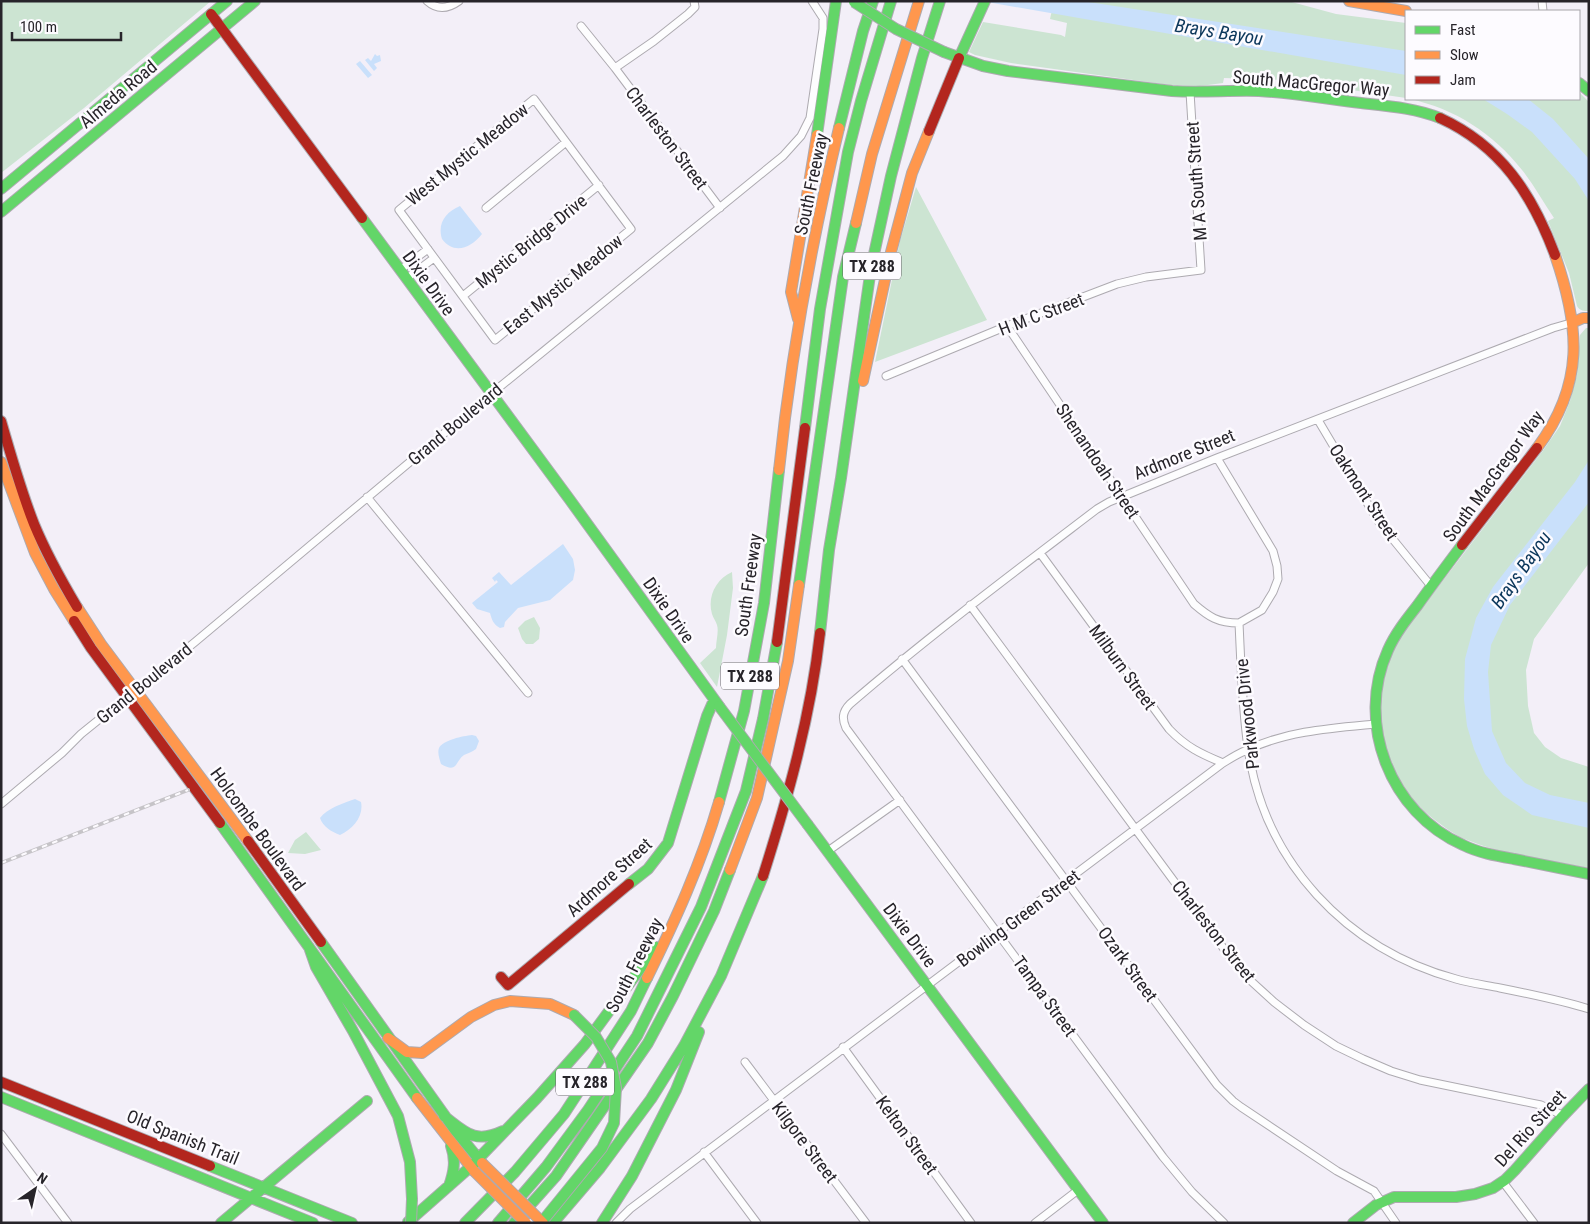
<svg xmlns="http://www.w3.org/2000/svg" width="1590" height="1224" font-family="'Roboto Condensed',sans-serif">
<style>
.green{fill:#cce4d2}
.water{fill:#c9e0fb}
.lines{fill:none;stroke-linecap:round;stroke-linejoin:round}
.street-casing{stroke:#adaab0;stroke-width:9}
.fast-casing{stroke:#adaab0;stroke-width:12}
.slow-casing{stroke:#adaab0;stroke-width:12}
.jam-casing{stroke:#adaab0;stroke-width:12}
.street{stroke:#fdfdfe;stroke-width:7}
.fast{stroke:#63d668;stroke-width:10}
.slow{stroke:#ff974d;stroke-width:10}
.jam{stroke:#b3261e;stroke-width:10}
.rail-casing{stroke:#c6c4c8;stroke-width:4}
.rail{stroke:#fdfbff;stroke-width:2;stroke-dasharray:5.5;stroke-linecap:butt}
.fast-bridge-casing{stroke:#adaab0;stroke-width:12;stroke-linecap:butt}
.slow-bridge-casing{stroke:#adaab0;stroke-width:12;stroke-linecap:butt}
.fast-bridge{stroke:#63d668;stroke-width:10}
.slow-bridge{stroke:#ff974d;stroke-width:10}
.labels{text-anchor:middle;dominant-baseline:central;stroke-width:5;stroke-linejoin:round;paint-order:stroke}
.shield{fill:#fdfbff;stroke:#67646a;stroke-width:1}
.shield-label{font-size:16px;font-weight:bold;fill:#27242a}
.street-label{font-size:18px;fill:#27242a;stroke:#fdfbff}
.water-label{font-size:19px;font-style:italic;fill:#0c375b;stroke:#fdfbff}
</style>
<rect width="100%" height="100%" fill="#f3eff8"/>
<path class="green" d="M 1,1 L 211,1 L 84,108 L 1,173 Z
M 1054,1 L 1288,1 L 1336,14 L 1406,23 L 1406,98 L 1283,80 L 1224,78 L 1223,83 L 1200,86 L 1170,85 L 1011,63 L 975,55 L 969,52 L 983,22 L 1061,35 L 1065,37 L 1067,23 L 1050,19 Z
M 1579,92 L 1589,102 L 1589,311 C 1584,311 1580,311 1577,306 L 1569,273 L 1548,221 L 1554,218 C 1543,202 1534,185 1522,170 C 1493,133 1455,109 1410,99 L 1579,99 Z
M 916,187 L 987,320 L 875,362 L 900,241 Z
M 1586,328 L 1589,328 L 1589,563 L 1534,639 L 1526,670 L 1528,706 L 1534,733 L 1545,747 L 1561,758 L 1589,767 L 1589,868 C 1549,860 1507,856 1470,841 C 1455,836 1443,826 1431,817 C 1373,769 1366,693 1404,631 L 1542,452 L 1560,426 L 1570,401 L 1577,375 L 1580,335 Z
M 732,572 L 733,588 L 727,635 L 717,687 L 700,663 L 716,648 C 716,641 719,631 717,625 C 716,621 713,618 712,614 C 707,597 716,579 732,572 Z
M 534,617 L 540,628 L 539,639 L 533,644 L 526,644 L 522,639 L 518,628 L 525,621 Z
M 306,832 L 321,850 L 305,854 L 288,853 L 295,840 Z"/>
<path class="water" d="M 981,1 L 1082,1 L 1406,51 L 1406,75 Z
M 375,54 L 377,56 L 380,55 L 381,61 L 374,64 L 377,68 L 374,71 L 365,60 L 368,58 L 371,61 Z
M 360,61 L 372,75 L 368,78 L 356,64 Z
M 1483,99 L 1528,99 L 1553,119 L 1589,159 L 1589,201 L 1575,179 L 1532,132 L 1507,114 Z
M 460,206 L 482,234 C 471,248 454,255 442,239 C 437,223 446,212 460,206 Z
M 1589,460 L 1589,502 L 1510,605 L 1491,645 L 1488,672 L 1492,731 L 1506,763 L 1525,783 L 1550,795 L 1589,803 L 1589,828 L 1532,815 L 1503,795 L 1485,774 L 1474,749 L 1467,726 L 1464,699 L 1465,659 L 1476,618 L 1493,587 L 1575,482 Z
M 563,544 L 573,559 L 575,570 L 573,580 L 550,600 L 518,608 L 505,622 L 504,627 L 500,628 C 493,624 492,620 490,613 L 477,609 L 472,603 L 498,582 L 496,580 L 495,582 L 492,578 L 499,572 L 511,585 Z
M 472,735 L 476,736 L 479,741 L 476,749 C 472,752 468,753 464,755 C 455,761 458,774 441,764 C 440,760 437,753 439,748 C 443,740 463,736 472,735 Z
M 355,799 L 361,802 C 364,816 353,829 340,835 C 332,832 323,827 320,818 C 327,808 344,803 355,799 Z"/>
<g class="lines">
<g class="street-casing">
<path id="street" d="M 427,1 C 437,10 448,9 459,1
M 1542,1 L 1543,11
M 581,26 L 615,68 L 720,208
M 615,68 L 654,41 L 688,14 L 695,7 L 694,1
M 534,99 L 631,229 L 495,340 L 399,210 Z
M 486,208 L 566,142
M 400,270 L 428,249
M 406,279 L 434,258
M 463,296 L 599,185
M 1007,326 L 1194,604 C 1209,617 1218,623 1239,623
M 886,376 L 1007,326 L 1117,284 L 1146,277 L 1201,270 L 1190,92
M 1318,420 L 1378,521 L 1431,586
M 1217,458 L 1273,551 L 1277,566 L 1278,579 L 1273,592 L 1262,610 L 1239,623 C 1241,664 1242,706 1248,748 C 1264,862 1346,949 1456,979 C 1470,983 1485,985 1500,988 C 1530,994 1560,1000 1589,1009
M 367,497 L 528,693
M 1040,553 L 1169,729 C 1186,747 1201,754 1223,763
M 970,605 L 1227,953 L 1251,981 L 1274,1002 L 1304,1025 L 1336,1046 L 1363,1059 L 1391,1071 L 1420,1080 L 1541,1105 L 1562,1115
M 902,659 L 1217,1085 L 1233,1101 L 1241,1107 L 1337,1171 L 1374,1191 L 1396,1223
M 1,804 L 62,753 L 81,734 L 195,642 L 491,394 L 783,156 L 801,136 L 810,118 L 823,29 L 823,18 L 812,1
M 828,851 L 900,800
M 843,1047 L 971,1223
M 745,1062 L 866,1223
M 1,1134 L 68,1223
M 704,1152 L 757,1223
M 1503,1182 L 1534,1223
M 616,1223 L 630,1209 C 827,1060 1026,913 1223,763 C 1231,758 1239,753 1247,750 C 1286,731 1333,728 1375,724
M 1035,1223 L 1078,1190
M 1224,1223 L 1192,1192 L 1163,1157 L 846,728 C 842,719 842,712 850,704 C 929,636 1013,573 1097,509 L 1109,502 L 1217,458 L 1553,328 L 1574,322"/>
</g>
<g class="fast-casing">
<path id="fast" d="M 944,52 L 983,66 L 1008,71 L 1172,91 C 1201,93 1230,90 1259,91 C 1293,93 1327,99 1361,103 C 1388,106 1415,108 1440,118
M 959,58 L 985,1
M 1579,83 L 1589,91
M 839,128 L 863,31 L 873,1
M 817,135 L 836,1
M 1,189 L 227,1
M 1,212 L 255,1
M 362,218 L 570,500 L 719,706
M 805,428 L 820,309 L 848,152 L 861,101 L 891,1
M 1462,545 C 1447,565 1432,585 1417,606 C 1406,620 1395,634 1388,650 C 1355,723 1390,813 1463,845 C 1479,853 1497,856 1514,859 C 1539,864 1564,869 1589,874
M 799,585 L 843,277 L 856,223
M 820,633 L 829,550 L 841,478 L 871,268 L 891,176 L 922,58 L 940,1
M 719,802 L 744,711 L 764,603 L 779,470
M 220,823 L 417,1098
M 808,825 L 1103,1223
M 629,884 L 648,869 L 668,843 L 707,716 L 714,700
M 321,942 L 455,1130 L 482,1163
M 309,947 L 316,967 L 353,1031 L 398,1116 L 410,1162 L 412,1199
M 1,1097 L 313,1223
M 444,1116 C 466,1133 475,1144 503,1131
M 478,1159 L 537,1098 L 585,1044 L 656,947
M 210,1166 L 352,1223
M 449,1186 C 454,1172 456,1160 451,1146
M 408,1222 L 476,1162
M 221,1223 L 367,1101
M 465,1223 L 515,1172 L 564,1114 L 631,1011 L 647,978
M 498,1223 L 546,1167 L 588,1110 L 637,1036 L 701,907 L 746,791 L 763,719 L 777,642
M 514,1223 L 556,1176 L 648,1043 L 673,996 L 714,911 L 730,870
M 553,1223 L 600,1168 L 651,1099 L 684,1046 L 721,976 L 763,876
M 602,1223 L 632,1176 L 676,1090 L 699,1032
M 1353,1223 L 1376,1205 L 1394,1197 L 1456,1197 L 1475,1194 L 1493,1188 L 1505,1180 L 1515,1170 L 1561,1118 L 1589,1089"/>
</g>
<g class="slow-casing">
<path id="slow" d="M 1349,1 L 1406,11
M 856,223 L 872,154 L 919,1
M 798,319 L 791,292 L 817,135
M 1574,322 L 1583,318 L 1589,318
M 863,381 L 891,252 L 912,173 L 929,131
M 1537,448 C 1585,384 1580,327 1555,255
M 1,462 L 35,553 L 54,589 L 74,621
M 779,470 C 791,355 812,240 839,128
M 77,607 L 101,644 L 248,841
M 730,870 L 757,798 L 788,661 L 799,585
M 647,978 C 675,921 701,864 719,802
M 388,1038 L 407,1052 L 422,1053 L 471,1017 L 494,1005 L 510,1001 L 550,1004 L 574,1015
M 417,1098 L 474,1171"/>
</g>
<g class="jam-casing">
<path id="jam" d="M 211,14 L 362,218
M 1440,118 C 1501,146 1532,194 1555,255
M 929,131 L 959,58
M 1,421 C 11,456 21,491 34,524 C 46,553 61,580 77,607
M 1462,545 L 1537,448
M 74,621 L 91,648 L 220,823
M 777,642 L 805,428
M 248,841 L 321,942
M 763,876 C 788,797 811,715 820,633
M 501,977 L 508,985 L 629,884
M 1,1082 L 210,1166"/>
</g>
<use href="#street" class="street"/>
<use href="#fast" class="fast"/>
<use href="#slow" class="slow"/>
<use href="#jam" class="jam"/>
<g class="rail-casing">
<path id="rail" d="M 1,863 L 188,790"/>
</g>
<use href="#rail" class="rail"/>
<g class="fast-bridge-casing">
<path id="fast-bridge" d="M 854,2 L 896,29 L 944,52
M 719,706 L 808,825
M 411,1223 L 412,1199
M 541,1223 L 602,1148 L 614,1123 L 616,1088 L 611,1062 L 596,1037 L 574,1015"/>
</g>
<g class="slow-bridge-casing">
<path id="slow-bridge" d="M 482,1163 L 543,1223
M 474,1171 L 526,1223"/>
</g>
<use href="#fast-bridge" class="fast-bridge"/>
<use href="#slow-bridge" class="slow-bridge"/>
</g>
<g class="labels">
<g class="shield">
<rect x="843" y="252.5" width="58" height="27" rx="4"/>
<rect x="721" y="662.5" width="58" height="27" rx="4"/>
<rect x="556" y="1068.5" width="58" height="27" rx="4"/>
</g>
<g class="shield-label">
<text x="872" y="266">TX 288</text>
<text x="750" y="676">TX 288</text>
<text x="585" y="1082">TX 288</text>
</g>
<g class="street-label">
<text transform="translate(1311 83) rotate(5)">South MacGregor Way</text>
<text transform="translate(118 94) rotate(-40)">Almeda Road</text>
<text transform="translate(667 138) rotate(53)">Charleston Street</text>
<text transform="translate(467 154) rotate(-39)">West Mystic Meadow</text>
<text transform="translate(1196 181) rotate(-94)">M A South Street</text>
<text transform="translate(811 184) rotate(-78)">South Freeway</text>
<text transform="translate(531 241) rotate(-39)">Mystic Bridge Drive</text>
<text transform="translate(429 283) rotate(54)">Dixie Drive</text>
<text transform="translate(563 284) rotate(-39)">East Mystic Meadow</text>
<text transform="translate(1041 314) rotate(-21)">H M C Street</text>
<text transform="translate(455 424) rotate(-40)">Grand Boulevard</text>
<text transform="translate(1184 454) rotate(-22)">Ardmore Street</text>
<text transform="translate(1098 461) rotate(56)">Shenandoah Street</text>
<text transform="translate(1493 476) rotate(-54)">South MacGregor Way</text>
<text transform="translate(1364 492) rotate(57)">Oakmont Street</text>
<text transform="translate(748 585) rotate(-82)">South Freeway</text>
<text transform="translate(669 610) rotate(55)">Dixie Drive</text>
<text transform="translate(1123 667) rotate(54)">Milburn Street</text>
<text transform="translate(144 683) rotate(-39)">Grand Boulevard</text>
<text transform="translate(1247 714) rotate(-96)">Parkwood Drive</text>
<text transform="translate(258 829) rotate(54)">Holcombe Boulevard</text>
<text transform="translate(609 877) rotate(-42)">Ardmore Street</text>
<text transform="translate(1018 918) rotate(-37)">Bowling Green Street</text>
<text transform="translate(1214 931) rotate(52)">Charleston Street</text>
<text transform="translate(910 935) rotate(53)">Dixie Drive</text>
<text transform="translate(1128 964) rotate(54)">Ozark Street</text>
<text transform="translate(634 965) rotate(-63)">South Freeway</text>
<text transform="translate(1045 996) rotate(54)">Tampa Street</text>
<text transform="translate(1530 1128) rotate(-48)">Del Rio Street</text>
<text transform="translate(907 1135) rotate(54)">Kelton Street</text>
<text transform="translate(183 1137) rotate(22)">Old Spanish Trail</text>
<text transform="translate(805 1142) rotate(53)">Kilgore Street</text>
</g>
<g class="water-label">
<text transform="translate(1219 32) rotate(9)">Brays Bayou</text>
<text transform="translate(1521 570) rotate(-55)">Brays Bayou</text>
</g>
</g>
<rect width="1590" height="1224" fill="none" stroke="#27242a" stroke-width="5"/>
<rect x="1405" y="10" width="175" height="90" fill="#fdfbff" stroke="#a7a5aa"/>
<rect x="1415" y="26" width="25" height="8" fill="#63d668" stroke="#a7a5aa"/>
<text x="1450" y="35" font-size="15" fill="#27242a">Fast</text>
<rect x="1415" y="51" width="25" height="8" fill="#ff974d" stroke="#a7a5aa"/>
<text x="1450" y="60" font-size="15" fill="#27242a">Slow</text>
<rect x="1415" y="76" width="25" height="8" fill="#b3261e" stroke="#a7a5aa"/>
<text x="1450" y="85" font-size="15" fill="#27242a">Jam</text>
<g transform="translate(35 1189) rotate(34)" stroke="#fdfbff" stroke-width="4" paint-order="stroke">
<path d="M0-4L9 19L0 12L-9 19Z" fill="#27242a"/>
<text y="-8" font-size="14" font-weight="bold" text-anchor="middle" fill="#27242a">N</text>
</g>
<path d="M12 32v8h109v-8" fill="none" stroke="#27242a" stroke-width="2.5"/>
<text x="20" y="32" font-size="15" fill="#27242a" stroke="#fdfbff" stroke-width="4" paint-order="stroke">100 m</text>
</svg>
